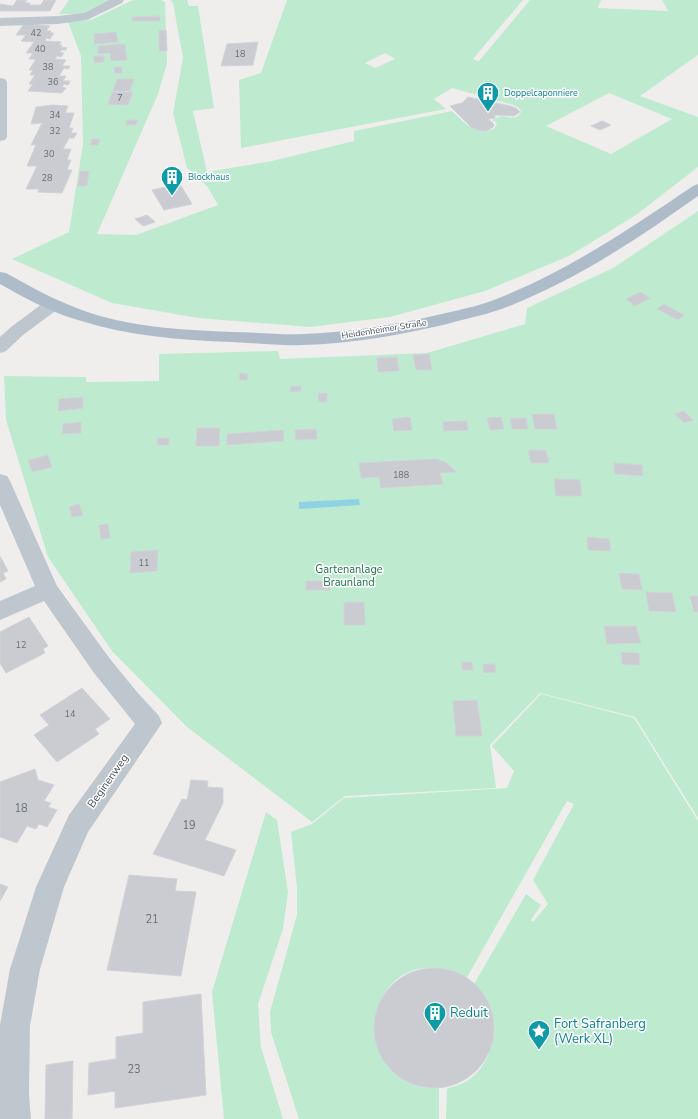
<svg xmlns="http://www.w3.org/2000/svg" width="698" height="1119" font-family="'Nunito Sans',sans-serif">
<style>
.green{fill:#beebd0;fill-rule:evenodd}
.water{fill:#8ed2e4}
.building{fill:#caccd1;stroke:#d1d3d8}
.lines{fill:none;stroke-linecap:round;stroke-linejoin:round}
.minor{fill:#bfc7ce;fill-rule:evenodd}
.major{fill:#aebcca;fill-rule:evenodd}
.labels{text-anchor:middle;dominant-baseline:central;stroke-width:3;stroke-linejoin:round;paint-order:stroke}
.number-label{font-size:9px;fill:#686f77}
.far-culture-label{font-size:9px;fill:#0d838f;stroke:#fff;text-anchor:start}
.far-street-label{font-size:9px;fill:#475059;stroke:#fff}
.park-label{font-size:11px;fill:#1d744a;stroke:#fff}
.street-label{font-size:11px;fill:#475059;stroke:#fff}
.near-number-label{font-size:11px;fill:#686f77}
.near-culture-label{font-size:13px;fill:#0d838f;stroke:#fff;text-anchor:start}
</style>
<rect width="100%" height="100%" fill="#f0eded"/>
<path class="green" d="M 69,0 L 109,0 L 81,14 L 59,14 Z
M 133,0 L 161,0 L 165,2 L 167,63 L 158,94 L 97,234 L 136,235 L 218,205 L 207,186 L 187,168 L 173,113 L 183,58 L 173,3 L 170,0 L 187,0 L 189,6 L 198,6 L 214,108 L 193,111 L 207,172 L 272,161 L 354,141 L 354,131 L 452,111 C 465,124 475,135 494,129 L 497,123 L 492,120 C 495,119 497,117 499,117 C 507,115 516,122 521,112 L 519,108 L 514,105 L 452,88 L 434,99 L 446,109 L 241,148 L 239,80 L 261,73 L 287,0 L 523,0 L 473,59 L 479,61 L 530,0 L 601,0 L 598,8 L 668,11 L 662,0 L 698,0 L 698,55 L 640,96 L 698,117 L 698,167 L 636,215 L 569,256 L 485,291 L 390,317 L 310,327 L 198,318 L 112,303 L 12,259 L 69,232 L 83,144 L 81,56 L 68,22 L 91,20 ZM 385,53 L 395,59 L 375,68 L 365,63 ZM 609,93 L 672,119 L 611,154 L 546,126 Z
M 698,211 L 698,818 L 635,717 L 540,693 L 490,745 L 496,788 L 345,796 L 312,822 L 187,727 L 112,651 L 48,557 L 6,420 L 4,376 L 86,377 L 86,382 L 159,381 L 159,354 L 278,351 L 280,359 L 427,353 L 525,324 L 527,308 L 613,268 Z
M 541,694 L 634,718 L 698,821 L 698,1119 L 446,1119 L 447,1089 C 453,1086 461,1085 467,1081 C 490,1066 499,1035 489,1010 C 485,1000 480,992 474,984 L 526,894 L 541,905 L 531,920 L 533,922 L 548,904 L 533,880 L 574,804 L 567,801 L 466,979 C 461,976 455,972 450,971 C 385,951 351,1031 397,1073 C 404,1079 414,1086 424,1088 C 429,1088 434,1088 439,1088 L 439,1119 L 299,1119 L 271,1032 L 270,1012 L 297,915 L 297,888 L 291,832 L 312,824 L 344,798 L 507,788 L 514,771 L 492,746 Z
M 266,812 L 277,820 L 288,892 L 283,929 L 258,1004 L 261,1047 L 283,1119 L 224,1119 L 212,992 Z"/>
<path class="water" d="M 359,499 L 360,505 L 299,509 L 299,502 Z"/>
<path class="building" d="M 17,0 L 27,0 L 25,3 L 30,3 L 29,5 L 41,5 L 44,0 L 56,0 L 50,11 L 0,11 L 0,4 L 13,6 Z
M 160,16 L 160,21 L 132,21 L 132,17 Z
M 24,24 L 50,26 L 46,31 L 51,31 L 50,33 L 54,33 L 50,39 L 46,38 L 45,41 L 61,42 L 59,45 L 62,45 L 61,47 L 67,48 L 66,50 L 62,50 L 60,52 L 64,53 L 61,57 L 57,56 L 55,59 L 66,60 L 62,66 L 70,66 L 68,69 L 64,68 L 59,76 L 66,76 L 63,81 L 70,81 L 68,85 L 64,84 L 62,87 L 66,88 L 62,93 L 28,91 L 33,84 L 29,84 L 35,75 L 30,75 L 33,70 L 29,70 L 36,59 L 29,59 L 33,53 L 26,53 L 34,42 L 21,41 L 26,35 L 16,35 Z
M 159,30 L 166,30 L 167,51 L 159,51 Z
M 116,32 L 118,42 L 95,44 L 94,34 Z
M 258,42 L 253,65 L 221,66 L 227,44 Z
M 125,44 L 127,60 L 111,61 L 110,53 L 98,54 L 98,46 Z
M 94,56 L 104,56 L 104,62 L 94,63 Z
M 115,67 L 122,67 L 122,73 L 114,73 Z
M 117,79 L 134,79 L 130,91 L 113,91 Z
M 112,92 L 133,92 L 128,105 L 108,104 Z
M 468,97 L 510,106 L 516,108 L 520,112 L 514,116 L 495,115 L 495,118 L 488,119 L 493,123 L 494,126 L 492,128 L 485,131 L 478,130 L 471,127 L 450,106 L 462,103 Z
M 53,105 L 68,106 L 65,113 L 74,113 L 69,128 L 73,128 L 71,133 L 77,133 L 74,138 L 69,138 L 63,149 L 71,149 L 67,160 L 71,160 L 67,170 L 72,170 L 62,193 L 38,192 L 39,189 L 26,189 L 37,166 L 27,166 L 36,145 L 31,145 L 42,123 L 31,124 L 36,107 Z
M 128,120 L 138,120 L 136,125 L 126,125 Z
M 602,121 L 611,125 L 600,130 L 591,126 Z
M 92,139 L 100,139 L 98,145 L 90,145 Z
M 80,171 L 89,171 L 87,186 L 78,186 Z
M 180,184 L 192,204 L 164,210 L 152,190 Z
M 147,215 L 155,222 L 143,226 L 135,219 Z
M 640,292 L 650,298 L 635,306 L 626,299 Z
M 664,304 L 684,315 L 678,320 L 657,309 Z
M 429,354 L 432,370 L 416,370 L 413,355 Z
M 397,357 L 399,371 L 378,372 L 377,358 Z
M 240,373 L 248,374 L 247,380 L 239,380 Z
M 291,386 L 301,386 L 301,391 L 290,392 Z
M 318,393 L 327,393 L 327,402 L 319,402 Z
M 83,397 L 83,408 L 58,411 L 59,399 Z
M 684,411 L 693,420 L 684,423 L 675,414 Z
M 532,414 L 554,414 L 557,429 L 535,429 Z
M 410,417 L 412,430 L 394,431 L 392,419 Z
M 501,417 L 504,429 L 490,430 L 487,418 Z
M 510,418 L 526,418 L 528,429 L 512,429 Z
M 467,421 L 468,430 L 444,431 L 443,422 Z
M 81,422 L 81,433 L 62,434 L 63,424 Z
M 197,428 L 220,428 L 219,446 L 196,446 Z
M 316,429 L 317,439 L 296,440 L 295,430 Z
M 283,430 L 284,441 L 227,445 L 227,434 Z
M 158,438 L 169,438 L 169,445 L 157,445 Z
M 528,450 L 546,450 L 549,463 L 531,463 Z
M 48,455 L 52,467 L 32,472 L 28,460 Z
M 436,459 L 445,462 L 457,472 L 440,473 L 443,484 L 381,488 L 379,477 L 361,478 L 359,463 Z
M 614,463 L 642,465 L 643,476 L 615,474 Z
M 554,479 L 580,480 L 582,496 L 556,496 Z
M 79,504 L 83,515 L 72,517 L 69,507 Z
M 108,524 L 110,538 L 101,539 L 99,525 Z
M 587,537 L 609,539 L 611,551 L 588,550 Z
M 158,550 L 157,571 L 130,573 L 131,552 Z
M 0,556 L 8,571 L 3,573 L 6,579 L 0,582 Z
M 619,573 L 639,574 L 642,590 L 622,589 Z
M 306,581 L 330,581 L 330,590 L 306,590 Z
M 646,592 L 672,593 L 676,612 L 649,611 Z
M 690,596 L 698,596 L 698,612 L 694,612 Z
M 344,602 L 364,602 L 365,625 L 344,625 Z
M 29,617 L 48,646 L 43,649 L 45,653 L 6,673 L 0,663 L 0,632 Z
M 604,626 L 636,626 L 641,643 L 607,644 Z
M 621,652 L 639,653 L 640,665 L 622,664 Z
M 462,662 L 472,662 L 473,670 L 462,670 Z
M 483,664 L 495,664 L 496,672 L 484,673 Z
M 82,688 L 110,719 L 95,729 L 99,734 L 57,762 L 34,735 L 49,725 L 40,715 Z
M 477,700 L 482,736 L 456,736 L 453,701 Z
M 35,769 L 38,780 L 54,785 L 44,801 L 51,803 L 48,807 L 57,810 L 47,827 L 39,824 L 36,829 L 27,826 L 17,843 L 0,837 L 0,782 Z
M 191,780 L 208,781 L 207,787 L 223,788 L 223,803 L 205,840 L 236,850 L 224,876 L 153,854 L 182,799 L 187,800 Z
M 129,875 L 177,879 L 175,891 L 196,892 L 181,976 L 107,970 Z
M 0,884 L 8,887 L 0,901 Z
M374 1028a60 60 0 1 1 120 0a60 60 0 1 1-120 0Z
M 201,994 L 206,1095 L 115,1108 L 115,1091 L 88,1095 L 89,1063 L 116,1059 L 116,1037 L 143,1033 L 143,1002 Z
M 73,1061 L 72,1119 L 45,1119 L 46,1065 Z"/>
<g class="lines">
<path class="minor" d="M 109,0 L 124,0 L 122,3 L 87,20 L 58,24 L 0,26 L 0,18 L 58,16 L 84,13 Z
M 0,78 L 5,79 L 7,82 L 7,137 L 5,140 L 0,141 Z
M 52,300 L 58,301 L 61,305 L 58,309 L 23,335 L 6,351 L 0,353 L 0,337 L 11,327 L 46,301 Z
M 0,474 L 7,476 L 10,481 L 57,586 L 110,659 L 137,692 L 159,716 L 162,723 L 88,832 L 64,887 L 40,969 L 30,1026 L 29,1094 L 31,1119 L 0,1119 L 0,1025 L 10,969 L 36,887 L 69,815 L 135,724 L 94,673 L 44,601 L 0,620 L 0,601 L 35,586 L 0,505 Z"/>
<path class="major" d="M 698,184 L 698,196 C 639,238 579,278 512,305 C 491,314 469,318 447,324 C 400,335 351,344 303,345 C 280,346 256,343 232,342 C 180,340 128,336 78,320 C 50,312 25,298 0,284 L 0,272 L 6,273 C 36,290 66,306 100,316 C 142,328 187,330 231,332 C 255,332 280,335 304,334 C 352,332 400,324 446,313 C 464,309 482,305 499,298 C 569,270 631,228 693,186 Z"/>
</g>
<defs>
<g id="building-pin" transform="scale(1.15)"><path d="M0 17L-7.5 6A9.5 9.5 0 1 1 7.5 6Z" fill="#0f9aa8" stroke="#fff"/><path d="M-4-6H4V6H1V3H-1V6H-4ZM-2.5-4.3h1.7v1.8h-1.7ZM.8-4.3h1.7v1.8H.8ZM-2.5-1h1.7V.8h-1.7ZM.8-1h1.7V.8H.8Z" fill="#fff"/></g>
<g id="sight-pin" transform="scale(1.15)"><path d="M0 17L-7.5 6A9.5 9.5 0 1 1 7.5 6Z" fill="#0f9aa8" stroke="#fff"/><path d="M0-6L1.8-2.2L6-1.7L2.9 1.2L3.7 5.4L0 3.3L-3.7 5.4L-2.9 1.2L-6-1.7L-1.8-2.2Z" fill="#fff"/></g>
</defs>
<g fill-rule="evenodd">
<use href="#building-pin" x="488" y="93"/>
<use href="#building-pin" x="172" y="177"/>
<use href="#building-pin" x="435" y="1013"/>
<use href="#sight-pin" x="539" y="1031"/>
</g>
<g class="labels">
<g class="number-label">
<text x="36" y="33">42</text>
<text x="40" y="49">40</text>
<text x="240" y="54">18</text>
<text x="48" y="67">38</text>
<text x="53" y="82">36</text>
<text x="120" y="98">7</text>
<text x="55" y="115">34</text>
<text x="55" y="131">32</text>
<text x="49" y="154">30</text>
<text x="47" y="178">28</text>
<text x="401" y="475">188</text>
<text x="144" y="563">11</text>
<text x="21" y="645">12</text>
<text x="70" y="714">14</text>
</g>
<g class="far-culture-label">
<text x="504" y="93">Doppelcaponniere</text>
<text x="188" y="177">Blockhaus</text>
</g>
<g class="far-street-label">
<text transform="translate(384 329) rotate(-9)">Heidenheimer Straße</text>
</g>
<g class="park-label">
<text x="349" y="569">Gartenanlage<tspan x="349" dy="13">Braunland</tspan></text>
</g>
<g class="street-label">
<text transform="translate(108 781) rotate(-55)">Beginenweg</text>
</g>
<g class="near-number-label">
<text x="21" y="808">18</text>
<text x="189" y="825">19</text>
<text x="152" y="919">21</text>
<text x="134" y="1069">23</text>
</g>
<g class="near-culture-label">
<text x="450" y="1013">Reduit</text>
<text x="554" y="1024">Fort Safranberg<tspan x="554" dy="15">(Werk XL)</tspan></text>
</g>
</g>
</svg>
